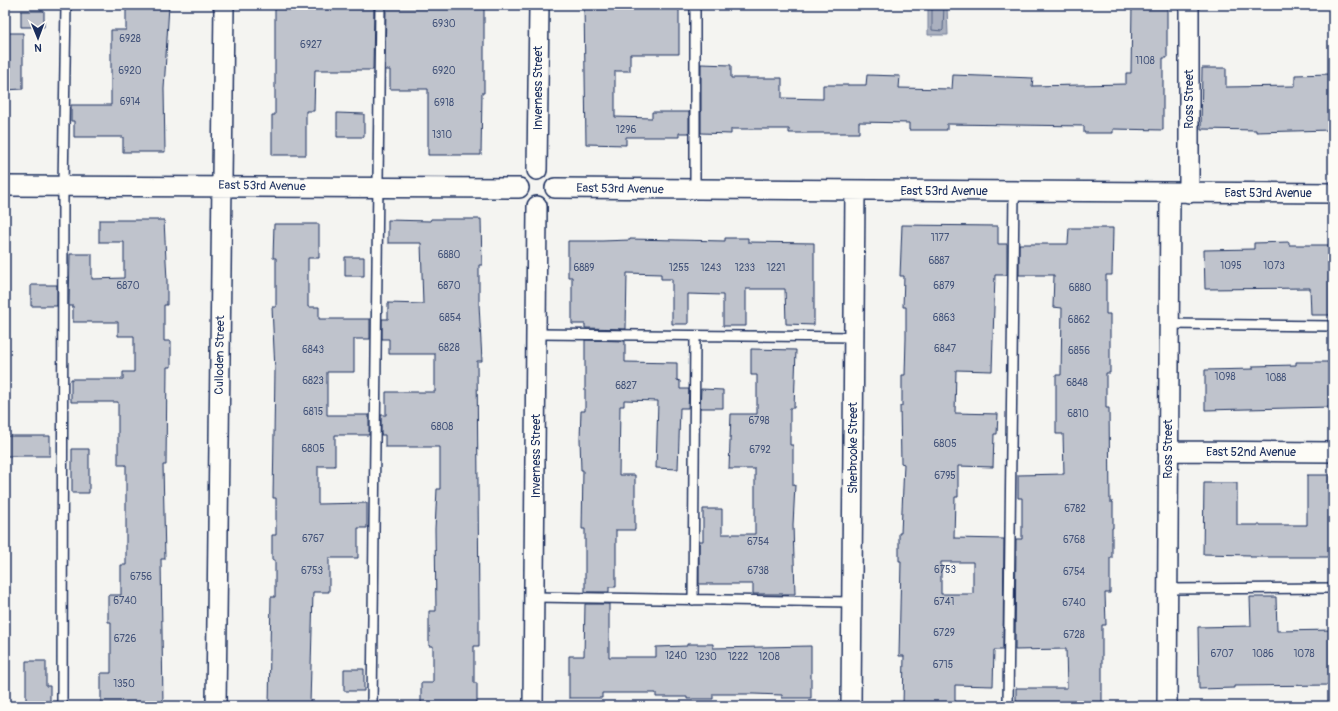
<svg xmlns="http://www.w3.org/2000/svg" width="1338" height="711" font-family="Pangolin,sans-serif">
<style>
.water{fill:#aab0bf;stroke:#717c98}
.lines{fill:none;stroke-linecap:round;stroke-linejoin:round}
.shore{stroke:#546385;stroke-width:1}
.building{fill:#bfc3cc;stroke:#1b2f5e;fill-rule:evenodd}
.service-casing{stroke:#1b2f5e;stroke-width:12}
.minor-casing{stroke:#1b2f5e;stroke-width:22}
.service{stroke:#fdfcf7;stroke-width:9}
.minor{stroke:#fdfcf7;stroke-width:19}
.labels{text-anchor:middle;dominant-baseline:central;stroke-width:3;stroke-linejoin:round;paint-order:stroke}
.number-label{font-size:10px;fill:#44547a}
.street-label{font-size:12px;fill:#1b2f5e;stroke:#fdfcf7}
</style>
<rect width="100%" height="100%" fill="#f4f4f1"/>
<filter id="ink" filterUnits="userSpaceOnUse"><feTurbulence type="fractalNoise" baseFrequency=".025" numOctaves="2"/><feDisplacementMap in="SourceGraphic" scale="8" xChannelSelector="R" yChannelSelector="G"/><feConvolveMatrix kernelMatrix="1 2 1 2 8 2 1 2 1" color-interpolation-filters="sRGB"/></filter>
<g filter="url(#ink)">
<path class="water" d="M 928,5 L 947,5 L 948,35 L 928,35 Z"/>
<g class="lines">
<path class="shore" d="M 932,5 L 932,30 L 942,31 L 943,30 L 944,5"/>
</g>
<path class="building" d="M 126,5 L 169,5 L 164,89 L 165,152 L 123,152 L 123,137 L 74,137 L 74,121 L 71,121 L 71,105 L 111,105 L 111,30 L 126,30 Z
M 275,5 L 374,5 L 373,70 L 315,70 L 314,111 L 306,111 L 306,155 L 272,155 L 272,115 L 275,115 Z
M 386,5 L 484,6 L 484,93 L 482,93 L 481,155 L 428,155 L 428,89 L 390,89 L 390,70 L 385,70 Z
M 584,5 L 679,7 L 679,54 L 630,54 L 630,71 L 615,71 L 615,117 L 652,118 L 652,112 L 689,112 L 689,133 L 679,133 L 679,137 L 626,137 L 626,145 L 586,144 Z
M 1132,5 L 1167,5 L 1167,58 L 1163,58 L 1163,130 L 1113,129 L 1113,133 L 1084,133 L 1084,126 L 947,124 L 947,130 L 909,130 L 909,123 L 859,122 L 859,133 L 789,133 L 789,129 L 731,129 L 731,134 L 701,133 L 701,64 L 731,65 L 731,78 L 782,78 L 782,98 L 823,99 L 823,85 L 866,85 L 867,75 L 900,76 L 899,88 L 952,89 L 953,75 L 1033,78 L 1032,86 L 1126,84 L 1126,73 L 1131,73 Z
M 21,11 L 44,11 L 44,27 L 21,27 Z
M 5,33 L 23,33 L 23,89 L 5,90 Z
M 1202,68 L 1226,68 L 1226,87 L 1295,86 L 1295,75 L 1330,74 L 1331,130 L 1256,132 L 1256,130 L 1201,129 Z
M 337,113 L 364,114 L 364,137 L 337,137 Z
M 431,219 L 481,219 L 482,265 L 479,265 L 479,304 L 482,361 L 477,361 L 479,611 L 479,646 L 474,646 L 474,683 L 477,683 L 477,706 L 421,706 L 421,683 L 433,683 L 433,646 L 429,646 L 429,611 L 436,611 L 435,529 L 437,489 L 440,489 L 440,447 L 385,447 L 385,435 L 381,435 L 381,415 L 386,415 L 386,392 L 435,392 L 435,354 L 389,354 L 389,339 L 382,339 L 382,319 L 388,319 L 388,303 L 423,304 L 421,243 L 388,243 L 388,220 L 430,221 Z
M 99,220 L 164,220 L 167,281 L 167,305 L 164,305 L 164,341 L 171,341 L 171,367 L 167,367 L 166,465 L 163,465 L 165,559 L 161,559 L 163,705 L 101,705 L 101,673 L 111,673 L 111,622 L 108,622 L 108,595 L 121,595 L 121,565 L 126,565 L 126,465 L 118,465 L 118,402 L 71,402 L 71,379 L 123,379 L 123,372 L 134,372 L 134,336 L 118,336 L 118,322 L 73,322 L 73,306 L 69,306 L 70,254 L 92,254 L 92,279 L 124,278 L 124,242 L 99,242 Z
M 274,224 L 319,224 L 319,258 L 308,258 L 308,307 L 319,307 L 319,319 L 370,319 L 370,339 L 354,339 L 354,372 L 327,372 L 327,415 L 369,415 L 369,435 L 335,435 L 335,466 L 318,466 L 318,504 L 367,503 L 367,528 L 358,528 L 358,558 L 329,558 L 329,592 L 313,592 L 310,704 L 269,704 L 271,597 L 275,597 L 275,560 L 272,560 L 272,535 L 276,535 L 276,498 L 273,498 L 275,371 L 272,307 L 276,307 L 276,258 L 273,258 Z
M 902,225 L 998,226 L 998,244 L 1007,244 L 1007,275 L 995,275 L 992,371 L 956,370 L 955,413 L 998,414 L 997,434 L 994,434 L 993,467 L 958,466 L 958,497 L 955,497 L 954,538 L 1004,539 L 1003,650 L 994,650 L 993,686 L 955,685 L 955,706 L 903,706 L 904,656 L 899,656 L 901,561 L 899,561 L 899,533 L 901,533 L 904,464 L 901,463 L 900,406 L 902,406 L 902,375 L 905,375 L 906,338 L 906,307 L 903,307 L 904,276 L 900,276 ZM 941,562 L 973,562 L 973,594 L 941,594 Z
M 1069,228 L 1113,228 L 1112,275 L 1106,275 L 1106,314 L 1110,314 L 1110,373 L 1106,373 L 1106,408 L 1109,408 L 1110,502 L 1113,502 L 1113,528 L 1112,528 L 1112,558 L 1110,558 L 1110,593 L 1105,593 L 1106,625 L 1102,625 L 1102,706 L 1016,706 L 1016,688 L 1067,688 L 1066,649 L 1015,650 L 1016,539 L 1022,539 L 1022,498 L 1018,498 L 1018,475 L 1064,474 L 1063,434 L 1056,434 L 1056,375 L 1061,375 L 1062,308 L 1053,307 L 1054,275 L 1019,275 L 1019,244 L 1068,244 Z
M 725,238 L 748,238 L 748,242 L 814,243 L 814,325 L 786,324 L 785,289 L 746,289 L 746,326 L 723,326 L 723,295 L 688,294 L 688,324 L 672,324 L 672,279 L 661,279 L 661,274 L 627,273 L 626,329 L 585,328 L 585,324 L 572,324 L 572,277 L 568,277 L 568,241 L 602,241 L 630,240 L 630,239 L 725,241 Z
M 1289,242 L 1289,245 L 1330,245 L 1331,297 L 1333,297 L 1333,315 L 1311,315 L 1310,288 L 1205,289 L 1204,250 L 1254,249 L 1254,243 Z
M 345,257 L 364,257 L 364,276 L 345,276 Z
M 31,285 L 57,285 L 57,306 L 31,306 Z
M 585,340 L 625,341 L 625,362 L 677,363 L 677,380 L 680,381 L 680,389 L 689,389 L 688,408 L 680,408 L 678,469 L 656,468 L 658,401 L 624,400 L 624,406 L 620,406 L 619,475 L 635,475 L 635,530 L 616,530 L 616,587 L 609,587 L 609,592 L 585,592 L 585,529 L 582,529 L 583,470 L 581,470 L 580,439 L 581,411 L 585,411 Z
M 751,349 L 796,350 L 794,408 L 790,408 L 790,445 L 793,445 L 793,485 L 795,485 L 793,525 L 795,594 L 753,594 L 753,584 L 699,584 L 699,541 L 703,541 L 703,509 L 722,509 L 722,534 L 755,534 L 755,469 L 729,469 L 731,414 L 757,414 L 757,375 L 751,375 Z
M 1296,362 L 1331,362 L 1331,407 L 1205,410 L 1205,370 L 1253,369 L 1253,366 L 1296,365 Z
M 701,389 L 723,390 L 723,408 L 700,408 Z
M 5,436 L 50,436 L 50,456 L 5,456 Z
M 72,449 L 89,449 L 89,493 L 72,493 Z
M 1307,475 L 1332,475 L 1333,557 L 1250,557 L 1250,555 L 1203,554 L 1204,483 L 1237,483 L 1237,525 L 1307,525 Z
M 1250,597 L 1276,597 L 1277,631 L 1333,630 L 1333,685 L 1234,686 L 1234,688 L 1199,689 L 1198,627 L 1251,626 Z
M 585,604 L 609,604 L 609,657 L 656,657 L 656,647 L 687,646 L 687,644 L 713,644 L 713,648 L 811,646 L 811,698 L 782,698 L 782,695 L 753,694 L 713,694 L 713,699 L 687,699 L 687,697 L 656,697 L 656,693 L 602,693 L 602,698 L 569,698 L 569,656 L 584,656 Z
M 26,661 L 46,661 L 46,686 L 50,686 L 50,706 L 26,706 Z
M 344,669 L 364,669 L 364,691 L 344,691 Z"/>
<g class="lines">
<g class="service-casing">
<path id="service" d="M 695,190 L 695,5
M 1169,324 L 1333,326
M 537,334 L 854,337
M 1167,589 L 1333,588
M 535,597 L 852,602
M 693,600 L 695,336
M 62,706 L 63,186 L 66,5
M 372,706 L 380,5
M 1008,706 L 1014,191"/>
</g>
<g class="minor-casing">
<path id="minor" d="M 1189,5 L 1189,193
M 537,170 L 539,5
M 5,186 L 519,188
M 555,188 L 1333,193
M 1168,451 L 1333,452
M 216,706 L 224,5
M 533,706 L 537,206
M 851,706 L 855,190
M 1167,706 L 1170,193"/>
</g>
<use href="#service" class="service"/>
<use href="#minor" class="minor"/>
</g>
</g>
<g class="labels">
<g class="number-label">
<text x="444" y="24">6930</text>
<text x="130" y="39">6928</text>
<text x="311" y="45">6927</text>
<text x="1145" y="61">1108</text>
<text x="130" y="71">6920</text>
<text x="444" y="71">6920</text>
<text x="130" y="102">6914</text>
<text x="444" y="103">6918</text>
<text x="626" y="130">1296</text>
<text x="442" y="135">1310</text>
<text x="940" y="238">1177</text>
<text x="449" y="255">6880</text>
<text x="939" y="261">6887</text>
<text x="1231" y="266">1095</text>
<text x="1274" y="266">1073</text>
<text x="584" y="268">6889</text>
<text x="679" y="268">1255</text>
<text x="711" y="268">1243</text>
<text x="745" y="268">1233</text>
<text x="776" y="268">1221</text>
<text x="128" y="286">6870</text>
<text x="449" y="286">6870</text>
<text x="944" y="286">6879</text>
<text x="1080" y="288">6880</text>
<text x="450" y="318">6854</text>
<text x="944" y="318">6863</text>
<text x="1079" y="320">6862</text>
<text x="449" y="348">6828</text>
<text x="945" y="349">6847</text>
<text x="313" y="350">6843</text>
<text x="1079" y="351">6856</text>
<text x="1225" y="377">1098</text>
<text x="1276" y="378">1088</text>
<text x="313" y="381">6823</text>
<text x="1077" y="383">6848</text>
<text x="626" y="386">6827</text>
<text x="313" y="412">6815</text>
<text x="1078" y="414">6810</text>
<text x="759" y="421">6798</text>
<text x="442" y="427">6808</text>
<text x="945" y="444">6805</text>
<text x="313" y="449">6805</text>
<text x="760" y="450">6792</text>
<text x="945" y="476">6795</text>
<text x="1075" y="509">6782</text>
<text x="313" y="539">6767</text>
<text x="1074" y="540">6768</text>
<text x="758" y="542">6754</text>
<text x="945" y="570">6753</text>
<text x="312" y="571">6753</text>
<text x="758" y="571">6738</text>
<text x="1074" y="572">6754</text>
<text x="141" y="577">6756</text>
<text x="125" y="601">6740</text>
<text x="944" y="602">6741</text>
<text x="1074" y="603">6740</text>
<text x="944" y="633">6729</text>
<text x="1074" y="635">6728</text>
<text x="125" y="639">6726</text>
<text x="1222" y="654">6707</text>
<text x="1263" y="654">1086</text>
<text x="1304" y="654">1078</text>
<text x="676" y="656">1240</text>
<text x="706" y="657">1230</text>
<text x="738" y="657">1222</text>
<text x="769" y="657">1208</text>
<text x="943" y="665">6715</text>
<text x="124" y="684">1350</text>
</g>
<g class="street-label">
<text transform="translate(538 88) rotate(-90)">Inverness Street</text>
<text transform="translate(1189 99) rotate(-90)">Ross Street</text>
<text transform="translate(262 186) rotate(1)">East 53rd Avenue</text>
<text transform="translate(620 189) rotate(1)">East 53rd Avenue</text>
<text x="944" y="191">East 53rd Avenue</text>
<text x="1268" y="193">East 53rd Avenue</text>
<text transform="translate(220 355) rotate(-89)">Culloden Street</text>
<text transform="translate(853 448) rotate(-90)">Sherbrooke Street</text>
<text transform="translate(1168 449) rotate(-90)">Ross Street</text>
<text x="1251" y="452">East 52nd Avenue</text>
<text transform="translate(536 456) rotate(-90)">Inverness Street</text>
</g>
</g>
<rect width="1338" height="711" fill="none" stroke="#fdfcf7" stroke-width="20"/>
<rect x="10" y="10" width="1318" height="691" fill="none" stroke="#1b2f5e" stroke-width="1.5" filter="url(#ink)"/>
<g transform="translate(38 38) rotate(179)" stroke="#fdfcf7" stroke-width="3" paint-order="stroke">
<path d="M0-3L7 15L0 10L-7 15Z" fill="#1b2f5e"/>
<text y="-6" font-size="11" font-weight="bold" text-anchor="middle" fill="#1b2f5e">N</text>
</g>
</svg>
